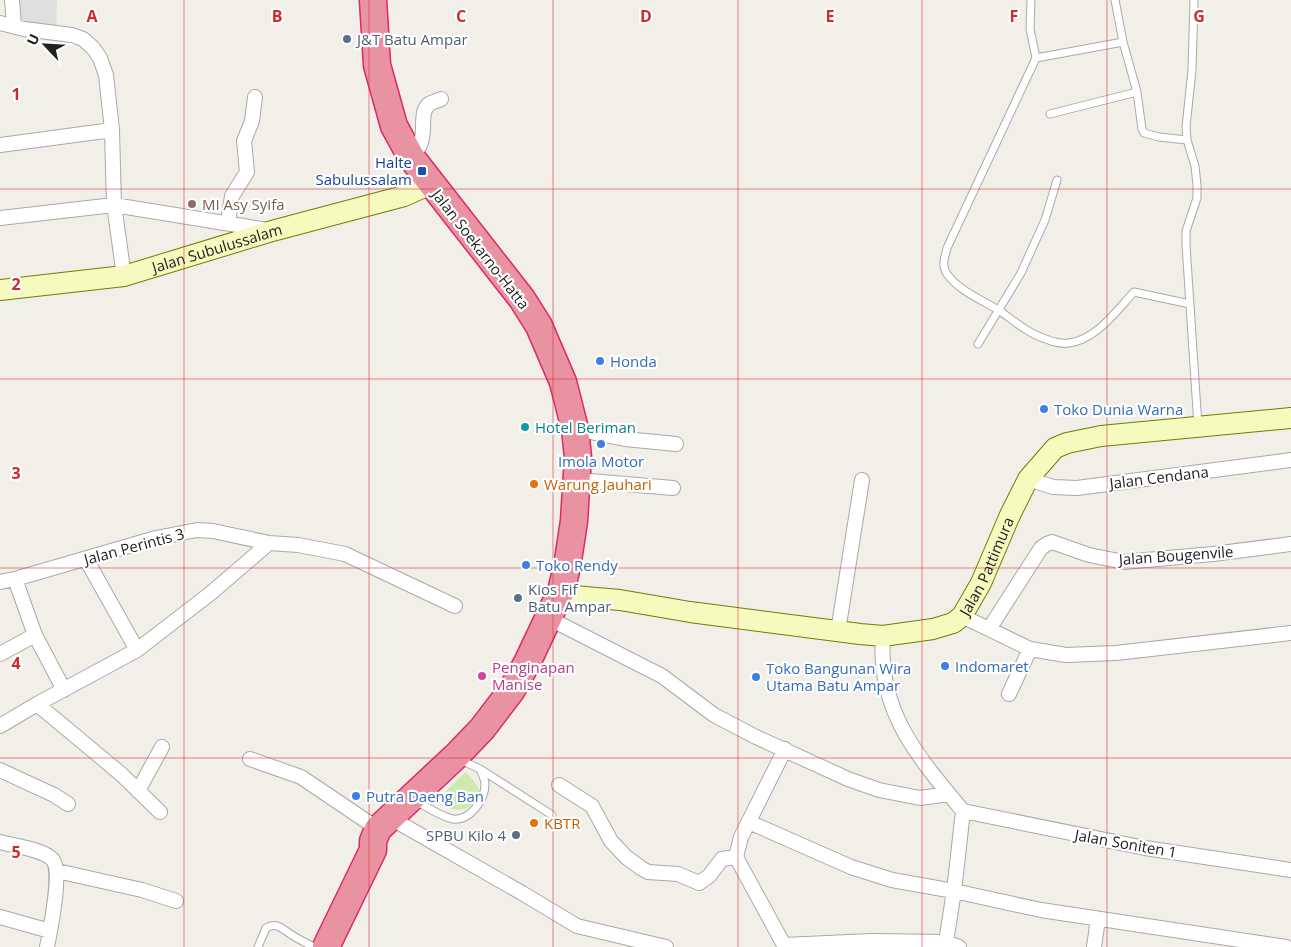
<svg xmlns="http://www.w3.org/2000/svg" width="1291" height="947" font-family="'Open Sans',sans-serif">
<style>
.residential{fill:#e0dfdf}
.grass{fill:#cdebb0}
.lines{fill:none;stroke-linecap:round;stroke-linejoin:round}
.lane-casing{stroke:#a9a9a9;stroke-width:9}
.street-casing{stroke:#a9a9a9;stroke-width:16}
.secondary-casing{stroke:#707d05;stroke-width:22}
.highway-casing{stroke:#dc2a67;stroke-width:29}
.lane{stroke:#fff;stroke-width:7}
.street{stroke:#fff;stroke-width:14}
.secondary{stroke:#f7fabf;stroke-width:20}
.highway{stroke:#e892a2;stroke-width:26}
.grid{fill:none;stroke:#d62828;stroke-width:1;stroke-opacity:0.55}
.service-dot{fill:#5c6f8a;stroke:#fff;stroke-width:2}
.transit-dot{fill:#1a4fb4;stroke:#fff;stroke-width:2}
.education-dot{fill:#8d6e63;stroke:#fff;stroke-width:2}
.shop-dot{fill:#3f7fe0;stroke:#fff;stroke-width:2}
.culture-dot{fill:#0f9aa8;stroke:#fff;stroke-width:2}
.food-dot{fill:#e8710a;stroke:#fff;stroke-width:2}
.hotel-dot{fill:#d1479c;stroke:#fff;stroke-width:2}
.labels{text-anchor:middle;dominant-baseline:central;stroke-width:4.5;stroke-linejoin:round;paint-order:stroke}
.service-label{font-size:15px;fill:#4e5e75;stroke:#fff;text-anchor:start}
.transit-label{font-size:15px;fill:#164399;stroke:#fff;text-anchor:end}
.education-label{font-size:15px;fill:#785e54;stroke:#fff;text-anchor:start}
.street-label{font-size:15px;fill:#222;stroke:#fff}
.shop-label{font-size:15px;fill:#366cbe;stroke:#fff;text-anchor:start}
.culture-label{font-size:15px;fill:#0d838f;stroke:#fff;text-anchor:start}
.food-label{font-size:15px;fill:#c56008;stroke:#fff;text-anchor:start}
.hotel-label{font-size:15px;fill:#b23c85;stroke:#fff;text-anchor:start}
.grid-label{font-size:16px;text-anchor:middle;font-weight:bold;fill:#d62828;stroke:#fff;stroke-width:4.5;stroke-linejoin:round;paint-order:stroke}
</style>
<rect width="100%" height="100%" fill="#f2efe9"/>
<path class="residential" d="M 13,0 L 57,0 L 56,40 L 11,32 Z"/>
<path class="grass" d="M 465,772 L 472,778 L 480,791 C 472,816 454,812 435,802 Z"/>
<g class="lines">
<g class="lane-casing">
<path id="lane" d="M 1031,0 L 1030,29 L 1036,58 L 1123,42
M 1115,0 L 1123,42 L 1137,92 L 1142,129 L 1144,133 L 1159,137 L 1187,140
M 1194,0 L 1192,70 L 1186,127 L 1187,140 L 1195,166 L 1197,185 L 1197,198 L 1186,231 L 1186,245 L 1198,426
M 1036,58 L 947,248 C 945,257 941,265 947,274 C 959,291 982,300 1000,311 C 1014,321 1029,334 1046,339 C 1052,342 1062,344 1069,343 C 1096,340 1117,310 1134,292 L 1190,304
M 1050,114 L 1137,92
M 978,344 L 1021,273 L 1045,220 L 1057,180
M 480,769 L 552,815
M 421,804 C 431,809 442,817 453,819 C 470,821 485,800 485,784 C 485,779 482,774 480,769 L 465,762
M 258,947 L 266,928 C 277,921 283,930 292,935 C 299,940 307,943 314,947"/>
</g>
<g class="street-casing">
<path id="street" d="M 12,0 L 14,26
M 0,23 L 24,29 L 72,35 L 83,39 L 93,48 L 100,58 L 106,75 L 112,130 L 114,205 L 124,276
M 0,145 L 112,130
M 411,157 C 432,139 416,116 429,104 C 432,102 437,101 441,99
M 0,218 L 114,205 L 267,230
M 228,223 L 232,196 L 247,172 L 244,141 L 252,121 L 255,97
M 575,429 L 625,439 L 676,444
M 1028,479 L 1053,487 L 1077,488 L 1291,460
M 578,480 L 673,488
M 86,559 L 137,650
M 0,582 L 15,579 L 156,538 L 197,530 L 213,531 L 269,543 L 298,545 L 345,554 L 455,606
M 962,616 L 1030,649 L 1066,655 L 1116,653 L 1291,633
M 558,623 L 662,676 L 714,715 L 756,737 L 848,779 L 879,790 L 920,798 L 949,794
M 989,629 L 1041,548 L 1047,544 L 1052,542 L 1089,555 L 1124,562 L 1213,554 L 1291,544
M 838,631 L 862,480
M 35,635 L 64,690
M 883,636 C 877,711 918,757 963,811 L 954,891 L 1041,910 L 1286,947
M 0,654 L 35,635 L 15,579
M 1009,694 L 1030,649
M 37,704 L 121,774 L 160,812
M 0,726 L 37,704 L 137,650 L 211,593 L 269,543
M 250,759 L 301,777 L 378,829
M 0,770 L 54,795 L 68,804
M 559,785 L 592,806 L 611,841 L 626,857 L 641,868 L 648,872 L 678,874 L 699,883 L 709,876 L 722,859 L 736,857
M 138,791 L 162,747
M 963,811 L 1145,848 L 1291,870
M 749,822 L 851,867 L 892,880 L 954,891 L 946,942 L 871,941 L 784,945 L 736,857 L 741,837 L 785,749
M 401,824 L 522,893 L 577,926 L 666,947
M 0,842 C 14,846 42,849 52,859 C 63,869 50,931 47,947
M 57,871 L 142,890 L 176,901
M 0,917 L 50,931
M 946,942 L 959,947
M 1094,947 L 1098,919"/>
</g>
<g class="secondary-casing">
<g id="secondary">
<path id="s1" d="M 0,290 L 124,276 L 272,231 L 404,196 L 431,184"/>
<path id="s2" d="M 562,595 L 620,600 L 690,612 L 860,634 L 883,636 L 933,629 L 953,623 L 962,616 L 981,583 L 1010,515 L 1028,479 L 1055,448 L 1067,443 L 1101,436 L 1291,418"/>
</g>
</g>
<g class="highway-casing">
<path id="highway" d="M 326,947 L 373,850 L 373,841 L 378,829 L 457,755 L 482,729 L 511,691 L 527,663 L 561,591 L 567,567 L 574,521 L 578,457 L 575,429 L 563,382 L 539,326 L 522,299 L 411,157 L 394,126 L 377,65 L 373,0"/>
</g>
<use href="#lane" class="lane"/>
<use href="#street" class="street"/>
<use href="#secondary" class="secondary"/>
<use href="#highway" class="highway"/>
</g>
<path class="grid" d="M 184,0 L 184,947M 369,0 L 369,947M 553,0 L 553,947M 738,0 L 738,947M 922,0 L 922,947M 1107,0 L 1107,947M 0,189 L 1291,189M 0,379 L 1291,379M 0,568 L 1291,568M 0,758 L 1291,758"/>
<g class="service-dot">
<circle cx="347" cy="39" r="5"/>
<circle cx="518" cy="598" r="5"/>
<circle cx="516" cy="835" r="5"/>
</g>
<rect class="transit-dot" x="417" y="166" width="10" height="10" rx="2.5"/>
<circle class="education-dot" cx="192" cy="204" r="5"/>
<g class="shop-dot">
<circle cx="600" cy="361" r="5"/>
<circle cx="1044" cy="409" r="5"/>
<circle cx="601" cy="444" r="5"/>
<circle cx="526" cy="565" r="5"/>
<circle cx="945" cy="666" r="5"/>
<circle cx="756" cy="677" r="5"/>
<circle cx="356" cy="796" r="5"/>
</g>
<circle class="culture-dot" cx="525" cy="427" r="5"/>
<g class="food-dot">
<circle cx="534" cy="484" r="5"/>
<circle cx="534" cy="823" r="5"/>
</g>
<circle class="hotel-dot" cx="482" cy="676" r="5"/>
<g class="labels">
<g class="service-label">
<text x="357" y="39">J&amp;T Batu Ampar</text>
<text x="528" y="589">Kios Fif<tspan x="528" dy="17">Batu Ampar</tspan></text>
<text x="506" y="835" text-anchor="end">SPBU Kilo 4</text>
</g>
<g class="transit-label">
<text x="412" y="162">Halte<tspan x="412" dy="17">Sabulussalam</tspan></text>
</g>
<g class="education-label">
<text x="202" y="204">MI Asy Syifa</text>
</g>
<g class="street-label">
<text stroke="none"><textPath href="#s1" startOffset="222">Jalan Subulussalam</textPath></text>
<text transform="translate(481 249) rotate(52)">Jalan Soekarno-Hatta</text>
<text transform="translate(1159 477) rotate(-7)">Jalan Cendana</text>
<text transform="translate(134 546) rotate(-15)">Jalan Perintis 3</text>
<text transform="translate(1176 555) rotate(-4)">Jalan Bougenvile</text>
<text stroke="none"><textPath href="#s2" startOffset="462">Jalan Pattimura</textPath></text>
<text transform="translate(1126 843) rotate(10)">Jalan Soniten 1</text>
</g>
<g class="shop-label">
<text x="610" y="361">Honda</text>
<text x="1054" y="409">Toko Dunia Warna</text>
<text x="601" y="461" text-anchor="middle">Imola Motor</text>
<text x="536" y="565">Toko Rendy</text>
<text x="955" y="666">Indomaret</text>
<text x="766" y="668">Toko Bangunan Wira<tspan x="766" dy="17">Utama Batu Ampar</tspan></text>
<text x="366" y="796">Putra Daeng Ban</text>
</g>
<g class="culture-label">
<text x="535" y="427">Hotel Beriman</text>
</g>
<g class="food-label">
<text x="544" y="484">Warung Jauhari</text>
<text x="544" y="823">KBTR</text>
</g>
<g class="hotel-label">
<text x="492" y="667">Penginapan<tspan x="492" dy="17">Manise</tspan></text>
</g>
</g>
<g class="grid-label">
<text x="92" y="22">A</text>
<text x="277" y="22">B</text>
<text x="461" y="22">C</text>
<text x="646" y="22">D</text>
<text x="830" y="22">E</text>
<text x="1014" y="22">F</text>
<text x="1199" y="22">G</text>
<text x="16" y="100">1</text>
<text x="16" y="290">2</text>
<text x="16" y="479">3</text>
<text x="16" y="669">4</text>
<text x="16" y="858">5</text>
</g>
<g transform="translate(45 45) rotate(295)" stroke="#ffffff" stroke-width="4" paint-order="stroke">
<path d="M0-4L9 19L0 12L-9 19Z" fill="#222222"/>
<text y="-8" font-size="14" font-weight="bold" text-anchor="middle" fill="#222222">U</text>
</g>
</svg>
